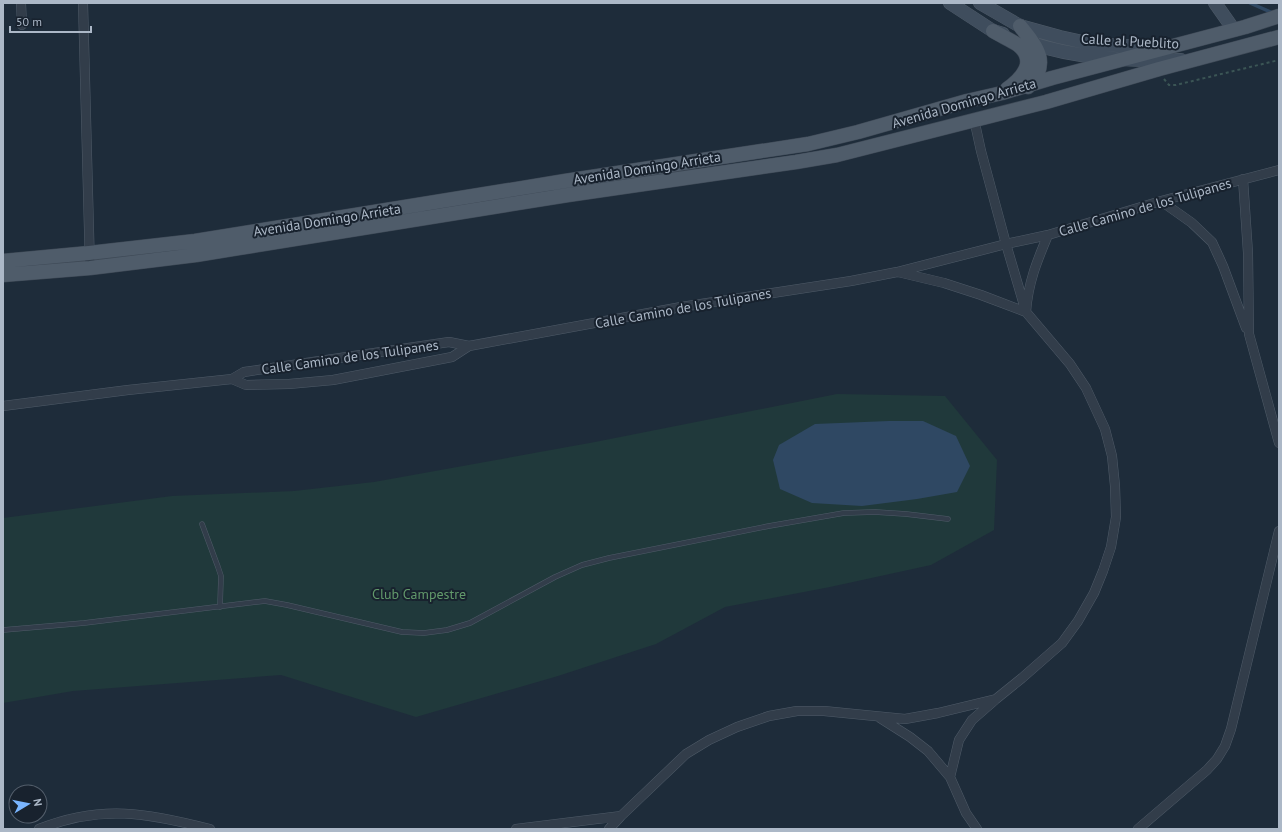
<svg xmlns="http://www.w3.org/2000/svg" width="1282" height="832" font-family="'PT Sans',sans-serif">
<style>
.green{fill:#20393b}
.water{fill:#2f4863}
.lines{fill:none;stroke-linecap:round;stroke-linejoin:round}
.stream{stroke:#2f4863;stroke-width:3.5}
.lane-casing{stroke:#4f5b68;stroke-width:5.5}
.street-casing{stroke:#4f5b68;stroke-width:10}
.secondary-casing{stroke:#4f5b68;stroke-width:14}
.primary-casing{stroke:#3e4956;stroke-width:15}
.path{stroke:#3b5555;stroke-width:2;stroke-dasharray:3 3;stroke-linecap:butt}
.lane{stroke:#323d4a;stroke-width:4.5}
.street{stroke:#323d4a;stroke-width:9}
.secondary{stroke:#3f4d5d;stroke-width:13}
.primary{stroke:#4f5c6a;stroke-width:14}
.labels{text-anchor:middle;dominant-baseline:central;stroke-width:4;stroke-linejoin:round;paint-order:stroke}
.street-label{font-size:14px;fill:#acb8c7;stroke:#18222e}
.park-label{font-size:14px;fill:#62996b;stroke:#18222e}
</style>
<rect width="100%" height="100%" fill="#1e2c3a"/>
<path class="green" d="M 837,394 L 945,396 L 997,460 L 994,530 L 931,565 L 830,587 L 725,607 L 656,644 L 558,676 L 416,717 L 281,675 L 73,691 L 3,703 L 3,518 L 172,496 L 294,491 L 374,482 L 595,442 Z"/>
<path class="water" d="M 889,421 L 923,421 L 956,436 L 970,466 L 957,492 L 917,499 L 862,506 L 812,503 L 780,489 L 773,460 L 779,445 L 815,424 Z"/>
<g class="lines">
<path class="stream" d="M 1250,3 L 1273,13"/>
<g class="lane-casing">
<path id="lane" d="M 202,524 L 218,567 L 221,576 L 220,607
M 3,630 L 84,623 L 265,601 L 287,605 L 402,632 L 424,633 L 447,630 L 470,623 L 555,577 L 582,565 L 609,558 L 769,526 L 844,513 L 875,512 L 906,514 L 948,519"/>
</g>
<g class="street-casing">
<path id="street" d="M 21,3 L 22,25
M 83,3 L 90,268
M 1243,179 L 1248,253 L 1249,334 L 1279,443
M 1161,201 L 1192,223 L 1212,242 L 1223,266 L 1246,328
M 898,272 L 944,283 L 981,295 L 1026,312 C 1028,283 1037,261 1048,235
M 232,379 L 246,385 L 289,384 L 333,380 L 452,357 L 469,346
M 3,406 L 128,390 L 232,379 L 244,372 L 449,342 L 469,346 L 681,307 L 851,281 L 897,272 L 1006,244 L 1048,235 L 1161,201 L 1279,170
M 880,718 L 910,737 L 928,751 L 950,777
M 39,829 C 101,804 148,813 210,829
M 516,829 L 621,816 L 686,754 L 709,740 L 737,727 L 769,716 L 797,711 L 824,711 L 905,719 L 938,713 L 996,699 L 1022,678 L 1062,643 L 1078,621 L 1094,593 L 1103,571 L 1111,547 L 1116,517 L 1115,486 L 1112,456 L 1105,429 L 1086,388 L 1070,364 L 1026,312 L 1006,244 L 981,151 L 974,119
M 609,829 L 621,816
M 977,829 L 966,813 L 950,777 L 959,740 L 972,720 L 995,700
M 1138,829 L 1207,770 L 1217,759 L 1225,746 L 1231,729 L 1279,531"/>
</g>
<g class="secondary-casing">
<path id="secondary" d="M 950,3 L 993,31 L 1003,34
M 980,3 L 1020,26 L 1060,37 L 1092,44 L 1161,48
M 1215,3 L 1234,30
M 1027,42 C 1077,59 1129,61 1181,60"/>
</g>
<g class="primary-casing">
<path id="primary" d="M 1020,26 C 1037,47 1051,63 1028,87
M 993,31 C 1001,36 1011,40 1018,45 C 1038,61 1022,78 1007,89
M 3,261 L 89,253 L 195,241 L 565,181 L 808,144 L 858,132 L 967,101 L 1002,93 L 1052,78 L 1245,27 L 1279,16
M 3,275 L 90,268 L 196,255 L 568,195 L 796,162 L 837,155 L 1046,102 L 1159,69 L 1279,37"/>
</g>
<path class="path" d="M 1164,79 L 1169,85 L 1176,85 L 1279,60"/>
<use href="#lane" class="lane"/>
<use href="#street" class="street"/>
<use href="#secondary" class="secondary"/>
<use href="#primary" class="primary"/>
</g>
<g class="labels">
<g class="street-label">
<text transform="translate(1130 41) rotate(3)">Calle al Pueblito</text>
<text transform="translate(964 103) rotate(-16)">Avenida Domingo Arrieta</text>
<text transform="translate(647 168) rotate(-9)">Avenida Domingo Arrieta</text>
<text transform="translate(1145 207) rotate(-16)">Calle Camino de los Tulipanes</text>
<text transform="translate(327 220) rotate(-9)">Avenida Domingo Arrieta</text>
<text transform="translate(683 308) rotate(-10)">Calle Camino de los Tulipanes</text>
<text transform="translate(350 357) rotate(-8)">Calle Camino de los Tulipanes</text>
</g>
<g class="park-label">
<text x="419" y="594">Club Campestre</text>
</g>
</g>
<rect width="1282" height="832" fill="none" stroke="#acb8c7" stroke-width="8"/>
<g transform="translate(28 804) rotate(80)"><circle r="19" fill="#18222e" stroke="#535e6b"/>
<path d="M0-3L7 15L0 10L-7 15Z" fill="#79b5ff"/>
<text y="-6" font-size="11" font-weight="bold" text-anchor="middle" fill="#acb8c7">N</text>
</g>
<path d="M10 26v6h81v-6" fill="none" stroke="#acb8c7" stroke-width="2"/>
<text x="16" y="26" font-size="12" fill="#acb8c7" stroke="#18222e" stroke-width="3" paint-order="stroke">50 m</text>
</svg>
